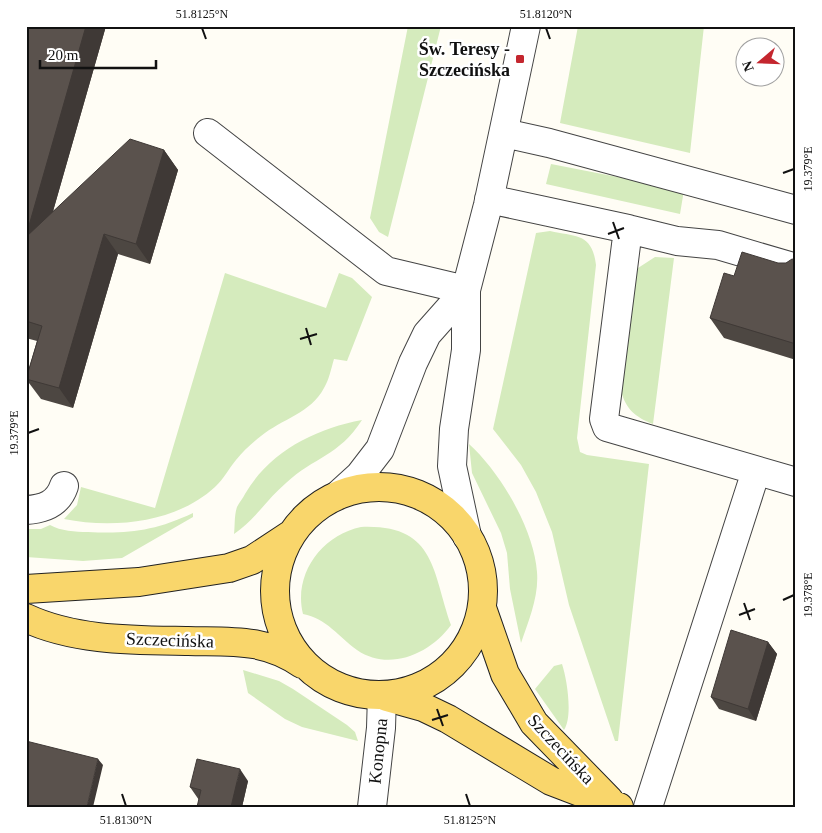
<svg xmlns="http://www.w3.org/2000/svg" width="822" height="833" font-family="'Times New Roman',serif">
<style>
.green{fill:#d5ebbd}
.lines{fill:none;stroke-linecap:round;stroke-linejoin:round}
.minor-casing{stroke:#444;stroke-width:30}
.major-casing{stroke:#222;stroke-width:30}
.minor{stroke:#fff;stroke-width:28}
.major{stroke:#f9d66b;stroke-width:28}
.wall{fill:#4d4742}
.shaded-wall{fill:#3f3936}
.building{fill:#5a524d;stroke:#3f3936}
.ticks{fill:none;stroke:#111;stroke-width:2}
.poi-dot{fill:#c4262e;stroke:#fff;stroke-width:2}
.labels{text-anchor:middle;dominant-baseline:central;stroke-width:5;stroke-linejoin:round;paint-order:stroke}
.poi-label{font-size:18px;font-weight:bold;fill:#111;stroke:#fff;text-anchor:end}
.street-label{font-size:18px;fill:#111;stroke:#fff}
.neatline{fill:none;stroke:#111;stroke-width:2}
.ticks-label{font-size:12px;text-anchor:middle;fill:#111}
</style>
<rect width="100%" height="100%" fill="#fffdf5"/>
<path class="green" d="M 408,26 L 441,26 L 388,237 L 379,232 L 370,218 Z
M 578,26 L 704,26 L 690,153 L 560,123 Z
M 551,164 L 684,190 L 680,214 L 546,184 Z
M 550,231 C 577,237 592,233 596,265 L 577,438 L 580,452 L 587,455 L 649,464 L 618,741 L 615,741 L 569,605 L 552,532 L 536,492 L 521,465 L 493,429 L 536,233 Z
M 655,257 L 674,258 L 653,424 C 635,417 626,409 621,391 L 634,280 L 638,268 Z
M 225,273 L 326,308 L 339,273 L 352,278 L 372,297 L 347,361 L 334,359 C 331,369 329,380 324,388 C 311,413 282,419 261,436 C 252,443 243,451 236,460 C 229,468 224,479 215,487 C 176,523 113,529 64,519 L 77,505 L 81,487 L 155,508 Z
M 362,420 C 339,456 314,457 286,483 C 267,499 255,520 234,534 C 235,526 234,516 237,507 C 239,503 243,498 245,494 C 270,451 315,429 362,420 Z
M 469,444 C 500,472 534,529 537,572 C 539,596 529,620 521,643 L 510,589 L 507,553 L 501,533 L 472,473 Z
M 193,513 L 193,517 L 122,558 L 83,561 L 26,557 L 26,529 L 41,529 L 50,525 C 61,531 75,532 88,532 C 128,534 155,531 193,513 Z
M 361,527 C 436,524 432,571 451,625 C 430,654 389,672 357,650 C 339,637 326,618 303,614 C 293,574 322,535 361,527 Z
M 562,664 C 567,679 573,717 564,730 L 535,689 L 554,666 Z
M 243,670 L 279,681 L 293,689 L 347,725 L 355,732 L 358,741 L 302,727 L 285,719 L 248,693 Z"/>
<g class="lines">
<g class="minor-casing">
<path id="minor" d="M 208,133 L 386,271 L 466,290
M 504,133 L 549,143 L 796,210
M 489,199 L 628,229 L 604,419 L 607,427 L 796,482
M 628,229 L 677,241 L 718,245 L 796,268
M 338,495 L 360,475 L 380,449 L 413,363 L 427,334 L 466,290
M 26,510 C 44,509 58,504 64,486
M 467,536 L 452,466 L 454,429 L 466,350 L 466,290 L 488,205 L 526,26
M 372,807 L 381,728 L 382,695
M 648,807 L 756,471"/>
</g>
<g class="major-casing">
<path id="major" d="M275 591a104 104 0 1 1 208 0a104 104 0 1 1-208 0Z
M 26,589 L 139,582 L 229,568 L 252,560 L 290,535
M 482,608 L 505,674 L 534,723 L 609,800
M 26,618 C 75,641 135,640 188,641 C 231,642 265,638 302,664
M 387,697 L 423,707 L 448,719 L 551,781 L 619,807"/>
</g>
<use href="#minor" class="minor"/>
<use href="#major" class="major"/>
</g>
<path class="wall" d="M 26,26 L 106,26 L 53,211 L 164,150 L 178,170 L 150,264 L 118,254 L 73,408 L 41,399 L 26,379 L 37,341 L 26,338 Z
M 796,260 L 796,360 L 724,338 L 710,318 L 734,276 L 778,263 L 786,263 Z
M 768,642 L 777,654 L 756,721 L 719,709 L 711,697 Z
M 248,781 L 242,807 L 197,807 L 199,800 L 190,787 Z"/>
<path class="shaded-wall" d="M 86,26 L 106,26 L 40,257 L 26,236 Z
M 164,150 L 178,170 L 150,264 L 136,244 Z
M 104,234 L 118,254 L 73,408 L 59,388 Z
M 768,642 L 777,654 L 756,721 L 748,709 Z
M 98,759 L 103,765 L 93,807 L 87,807 Z
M 240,769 L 248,781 L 242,807 L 231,807 Z"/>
<path class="building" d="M 26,26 L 86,26 L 26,236 Z
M 130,139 L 164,150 L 136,244 L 104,234 L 59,388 L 26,379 L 42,326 L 26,321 L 26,237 Z
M 742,252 L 778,263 L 786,263 L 792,259 L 796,260 L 796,344 L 710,318 L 724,273 L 734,276 Z
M 731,630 L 768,642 L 748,709 L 711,697 Z
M 26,741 L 98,759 L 87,807 L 26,807 Z
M 197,759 L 240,769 L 231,807 L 197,807 L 201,790 L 190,787 Z"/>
<path class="ticks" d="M 202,28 L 206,39M 546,28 L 550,39M 783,173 L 794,169M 613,222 L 619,239M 608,234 L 624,228M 306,328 L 311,345M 300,339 L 317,334M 28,433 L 39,429M 783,600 L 794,595M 744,603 L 750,620M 739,615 L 755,609M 437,709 L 443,726M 432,720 L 448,715M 122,794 L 126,806M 466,794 L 470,806"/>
<rect class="poi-dot" x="515" y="54" width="10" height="10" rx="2.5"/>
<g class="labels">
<g class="poi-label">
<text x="510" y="49">Św. Teresy -<tspan x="510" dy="21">Szczecińska</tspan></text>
</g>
<g class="street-label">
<text transform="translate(170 640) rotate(2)">Szczecińska</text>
<text transform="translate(561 749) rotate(47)">Szczecińska</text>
<text transform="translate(378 751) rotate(-84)">Konopna</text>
</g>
</g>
<rect width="822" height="833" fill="none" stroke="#ffffff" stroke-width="55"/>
<g transform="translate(760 62) rotate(251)"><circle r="24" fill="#ffffff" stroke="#a0a0a0"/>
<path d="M0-4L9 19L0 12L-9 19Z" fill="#c4262e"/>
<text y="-8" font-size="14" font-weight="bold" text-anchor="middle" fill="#111111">N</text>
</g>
<path d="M40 60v8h116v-8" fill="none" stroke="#111111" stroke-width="2.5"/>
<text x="48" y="60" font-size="15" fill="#111111" stroke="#ffffff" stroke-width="4" paint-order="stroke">20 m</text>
<rect x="28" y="28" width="766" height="778" class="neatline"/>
<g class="ticks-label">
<text x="202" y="18">51.8125°N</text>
<text x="546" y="18">51.8120°N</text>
<text transform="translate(808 169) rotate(-90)" y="4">19.379°E</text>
<text transform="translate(14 433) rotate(-90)" y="4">19.379°E</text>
<text transform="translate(808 595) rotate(-90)" y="4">19.378°E</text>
<text x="126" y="824">51.8130°N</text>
<text x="470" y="824">51.8125°N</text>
</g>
</svg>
